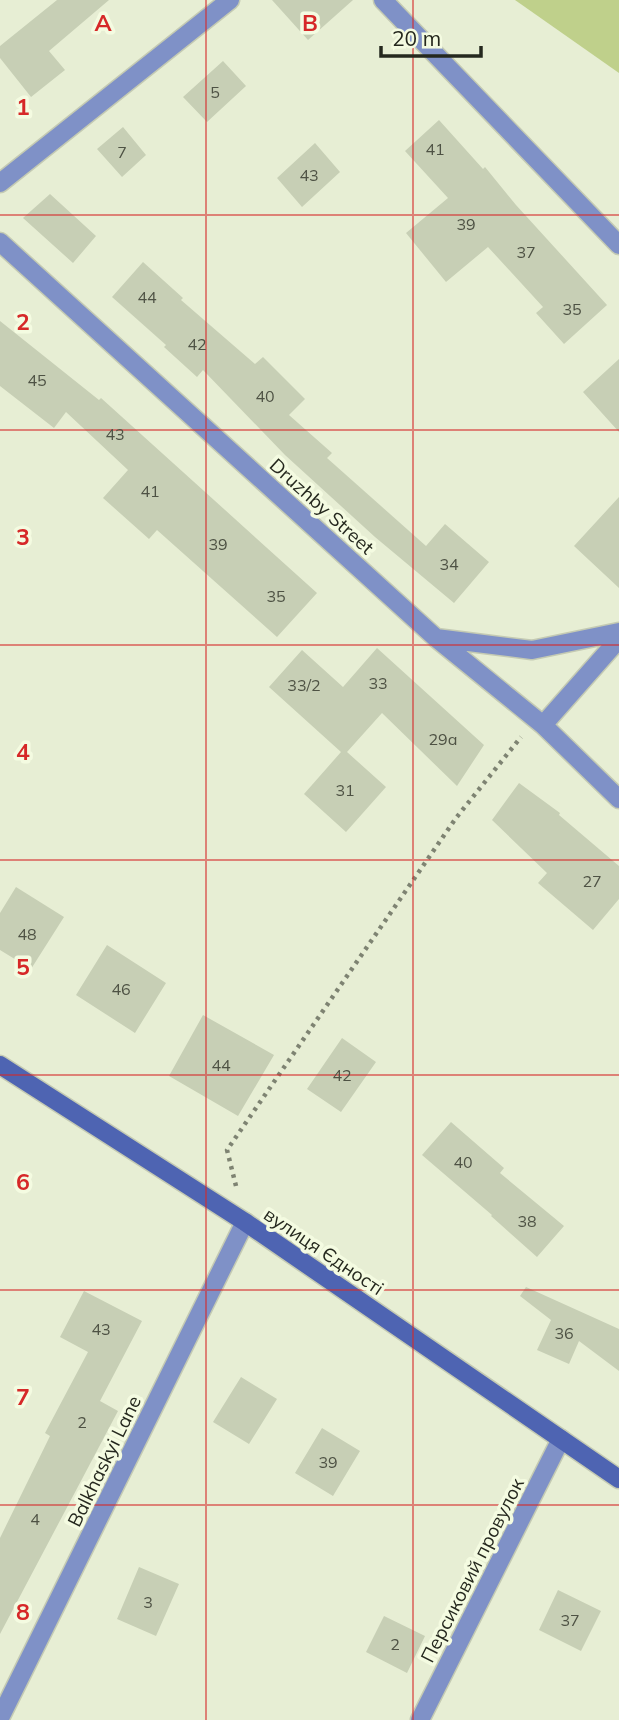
<svg xmlns="http://www.w3.org/2000/svg" width="619" height="1720" font-family="Mulish,sans-serif">
<style>
.green{fill:#bfd08b}
.building{fill:#c7cfb5}
.lines{fill:none;stroke-linecap:round;stroke-linejoin:round}
.street-casing{stroke:#c4cab3;stroke-width:21}
.secondary-casing{stroke:#c4cab3;stroke-width:21}
.path{stroke:#7e8372;stroke-width:4.5;stroke-dasharray:3.5 5;stroke-linecap:butt}
.street{stroke:#7f91c7;stroke-width:18}
.secondary{stroke:#4e64b2;stroke-width:18}
.grid{fill:none;stroke:#d62828;stroke-width:2;stroke-opacity:0.55}
.labels{text-anchor:middle;dominant-baseline:central;stroke-width:7;stroke-linejoin:round;paint-order:stroke}
.number-label{font-size:16px;fill:#4e5244}
.street-label{font-size:19px;fill:#25281e;stroke:#f4fbe1}
.grid-label{font-size:23px;text-anchor:middle;font-weight:bold;fill:#d62828;stroke:#f4fbe1;stroke-width:7;stroke-linejoin:round;paint-order:stroke}
</style>
<rect width="100%" height="100%" fill="#e7eed4"/>
<path class="green" d="M 515,0 L 619,0 L 619,73 Z"/>
<path class="building" d="M 57,0 L 109,0 L 49,51 L 65,70 L 31,97 L 0,58 L 0,46 Z
M 272,0 L 353,0 L 308,40 Z
M 223,61 L 246,86 L 207,122 L 183,97 Z
M 439,120 L 483,169 L 485,167 L 516,205 L 607,305 L 564,344 L 536,313 L 543,307 L 488,247 L 446,282 L 406,233 L 448,198 L 405,151 Z
M 123,127 L 146,155 L 122,177 L 97,149 Z
M 315,143 L 340,172 L 302,207 L 277,178 Z
M 50,194 L 96,236 L 73,263 L 23,218 Z
M 143,262 L 183,298 L 181,300 L 255,364 L 263,357 L 305,399 L 289,415 L 332,453 L 327,458 L 426,546 L 445,524 L 489,562 L 454,603 L 375,537 L 285,455 L 203,370 L 197,377 L 164,347 L 166,345 L 112,297 Z
M 0,321 L 99,400 L 101,398 L 317,593 L 277,637 L 157,530 L 149,539 L 103,498 L 128,470 L 66,412 L 54,428 L 0,386 Z
M 619,359 L 619,432 L 583,392 Z
M 619,497 L 619,588 L 574,546 Z
M 377,648 L 484,745 L 457,786 L 382,713 L 347,752 L 386,787 L 346,832 L 304,794 L 341,752 L 269,687 L 302,650 L 343,687 Z
M 519,783 L 560,813 L 559,815 L 619,866 L 619,899 L 593,930 L 538,883 L 547,873 L 492,820 Z
M 16,887 L 64,917 L 31,969 L 0,950 L 0,913 Z
M 107,945 L 166,983 L 135,1033 L 76,995 Z
M 203,1015 L 274,1055 L 238,1116 L 169,1076 Z
M 342,1038 L 376,1062 L 341,1112 L 307,1089 Z
M 451,1122 L 504,1168 L 500,1173 L 564,1226 L 537,1257 L 491,1216 L 492,1215 L 422,1155 Z
M 526,1287 L 619,1329 L 619,1371 L 579,1341 L 569,1364 L 537,1350 L 551,1320 L 520,1296 Z
M 84,1291 L 142,1321 L 100,1401 L 118,1411 L 0,1634 L 0,1538 L 50,1436 L 45,1433 L 88,1352 L 60,1337 Z
M 241,1377 L 277,1399 L 249,1444 L 213,1422 Z
M 322,1428 L 360,1451 L 333,1496 L 295,1473 Z
M 139,1567 L 179,1584 L 156,1636 L 117,1619 Z
M 558,1590 L 601,1611 L 581,1651 L 539,1630 Z
M 384,1616 L 425,1636 L 407,1673 L 366,1652 Z"/>
<g class="lines">
<g class="street-casing">
<path id="street" d="M 383,0 L 619,245
M 0,183 L 230,0
M 0,242 L 436,638 L 543,725 L 619,799
M 436,638 L 532,650 L 619,632
M 543,725 L 619,639
M 0,1718 L 245,1222
M 420,1720 L 561,1439"/>
</g>
<g class="secondary-casing">
<path id="secondary" d="M 0,1065 L 245,1222 L 619,1479"/>
</g>
<path class="path" d="M 236,1186 L 227,1150 L 456,818 L 521,737"/>
<use href="#street" class="street"/>
<use href="#secondary" class="secondary"/>
</g>
<path class="grid" d="M 206,0 L 206,1720M 413,0 L 413,1720M 0,215 L 619,215M 0,430 L 619,430M 0,645 L 619,645M 0,860 L 619,860M 0,1075 L 619,1075M 0,1290 L 619,1290M 0,1505 L 619,1505"/>
<g class="labels">
<g class="number-label">
<text x="215" y="92">5</text>
<text x="435" y="149">41</text>
<text x="122" y="152">7</text>
<text x="309" y="175">43</text>
<text x="466" y="224">39</text>
<text x="526" y="252">37</text>
<text x="147" y="297">44</text>
<text x="572" y="309">35</text>
<text x="197" y="344">42</text>
<text x="37" y="380">45</text>
<text x="265" y="396">40</text>
<text x="115" y="434">43</text>
<text x="150" y="491">41</text>
<text x="218" y="544">39</text>
<text x="449" y="564">34</text>
<text x="276" y="596">35</text>
<text x="378" y="683">33</text>
<text x="304" y="685">33/2</text>
<text x="443" y="739">29а</text>
<text x="345" y="790">31</text>
<text x="592" y="881">27</text>
<text x="27" y="934">48</text>
<text x="121" y="989">46</text>
<text x="221" y="1065">44</text>
<text x="342" y="1075">42</text>
<text x="463" y="1162">40</text>
<text x="527" y="1221">38</text>
<text x="101" y="1329">43</text>
<text x="564" y="1333">36</text>
<text x="82" y="1422">2</text>
<text x="328" y="1462">39</text>
<text x="35" y="1519">4</text>
<text x="148" y="1602">3</text>
<text x="570" y="1620">37</text>
<text x="395" y="1644">2</text>
</g>
<g class="street-label">
<text transform="translate(322 506) rotate(42)">Druzhby Street</text>
<text transform="translate(324 1251) rotate(34)">вулиця Єдності</text>
<text transform="translate(104 1461) rotate(-64)">Balkhaskyi Lane</text>
<text transform="translate(472 1570) rotate(-63)">Персиковий провулок</text>
</g>
</g>
<g class="grid-label">
<text x="103" y="31">A</text>
<text x="310" y="31">B</text>
<text x="23" y="115">1</text>
<text x="23" y="330">2</text>
<text x="23" y="545">3</text>
<text x="23" y="760">4</text>
<text x="23" y="975">5</text>
<text x="23" y="1190">6</text>
<text x="23" y="1405">7</text>
<text x="23" y="1620">8</text>
</g>
<path d="M381 46v10h100v-10" fill="none" stroke="#25281e" stroke-width="3.5"/>
<text x="392" y="46" font-size="21" fill="#25281e" stroke="#f4fbe1" stroke-width="5" paint-order="stroke">20 m</text>
</svg>
